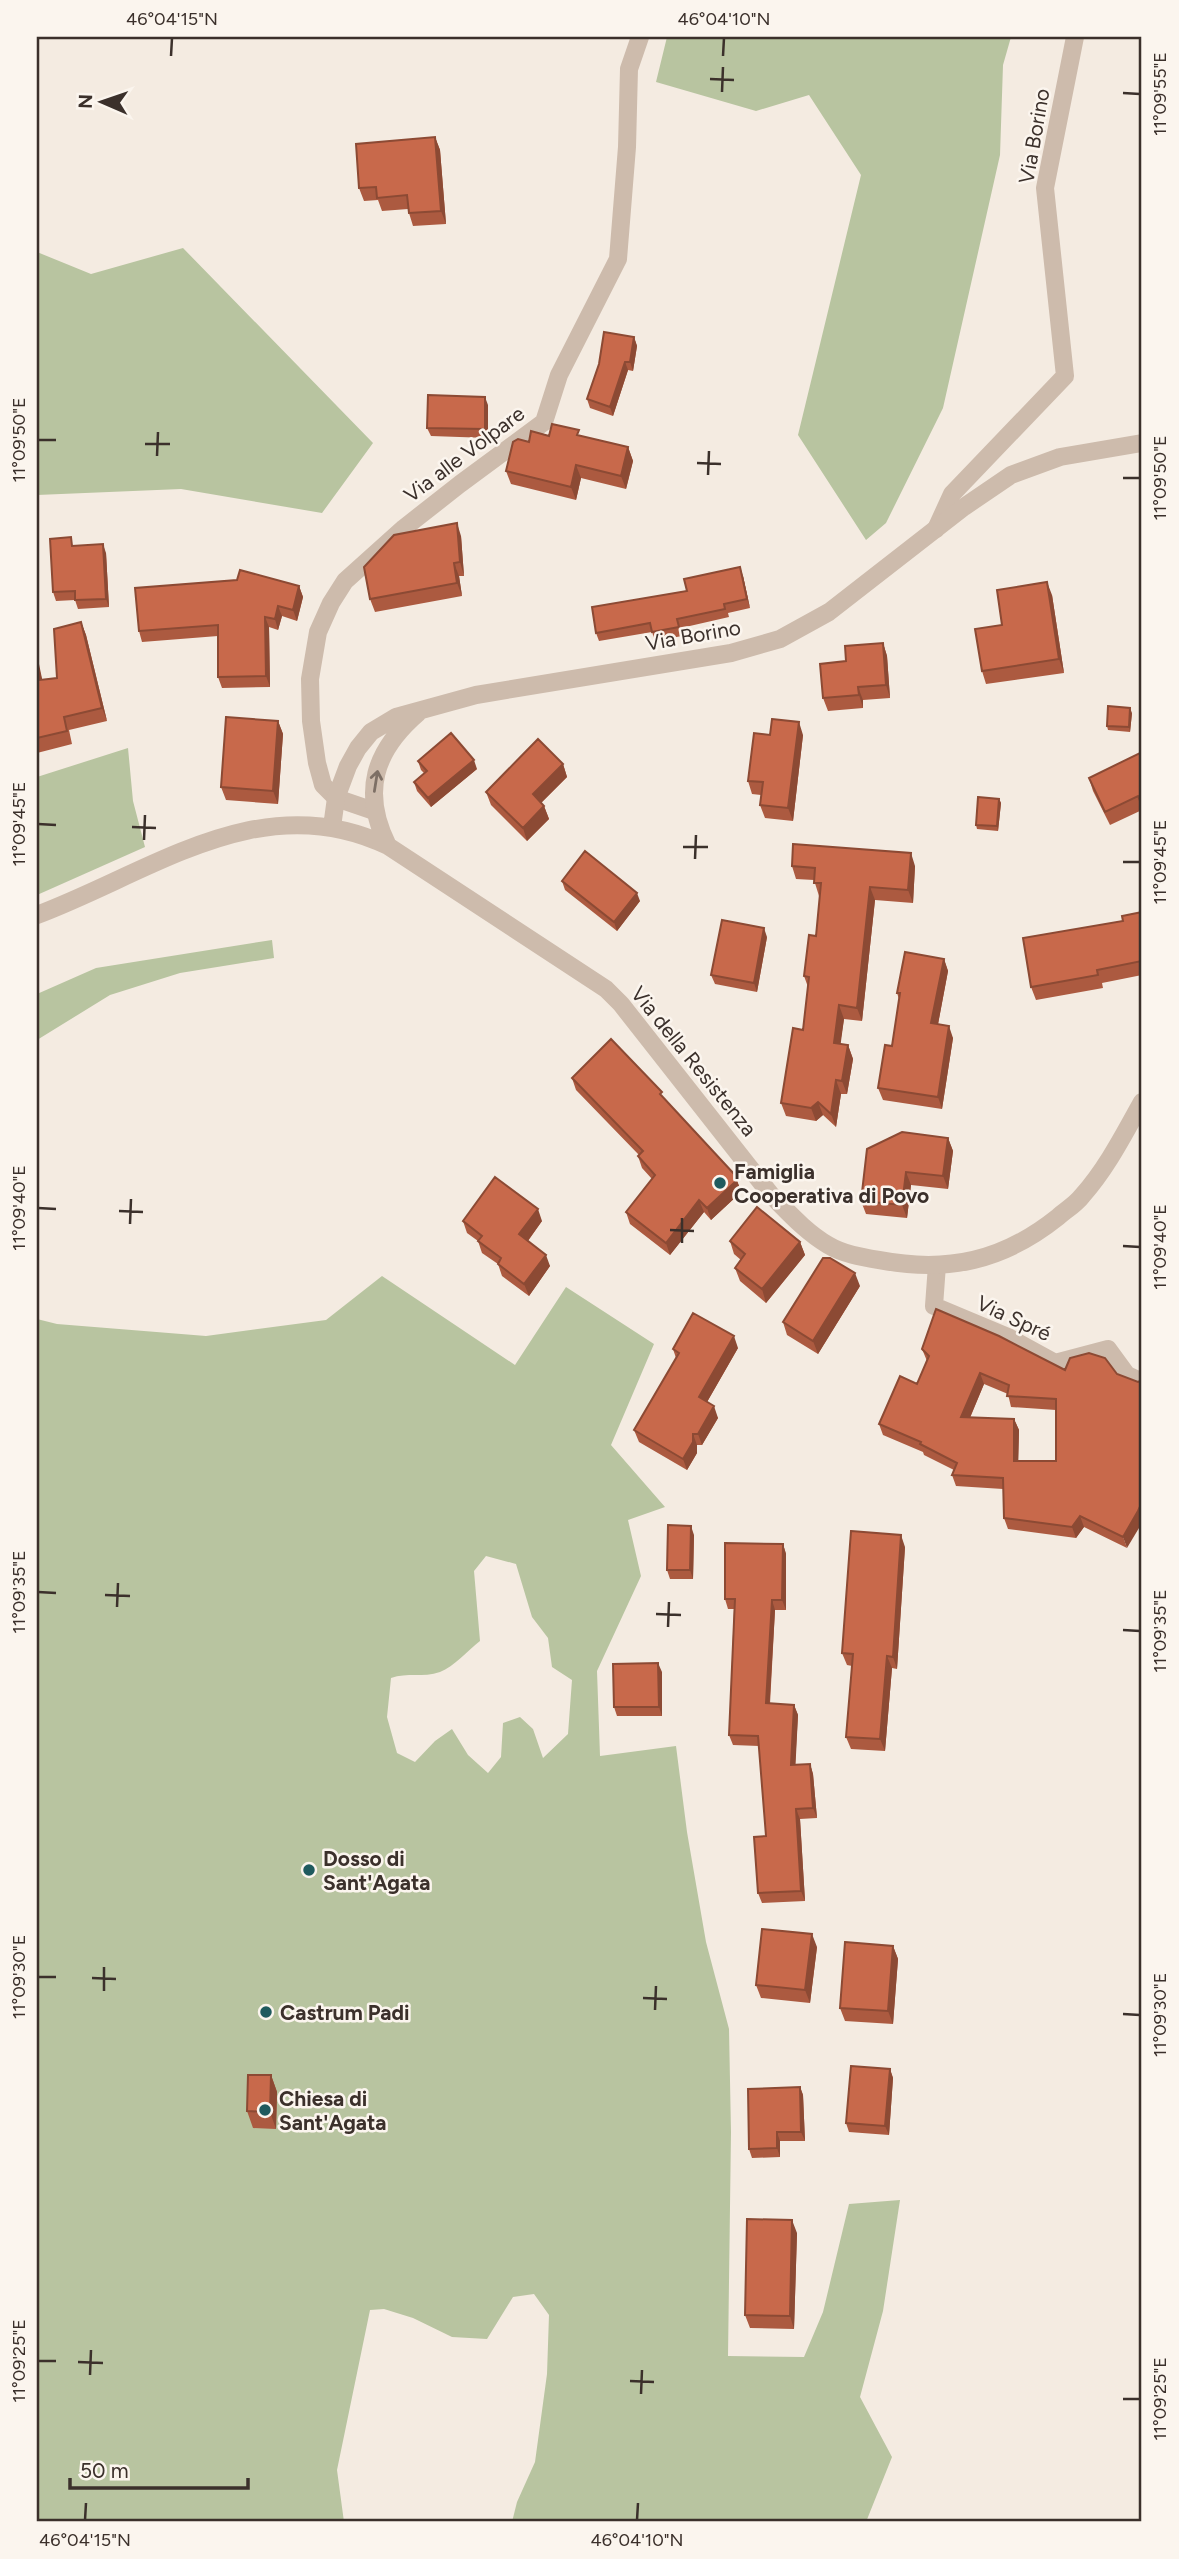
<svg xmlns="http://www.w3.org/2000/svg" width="1179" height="2559" font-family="Figtree,sans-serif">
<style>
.green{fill:#b8c4a0;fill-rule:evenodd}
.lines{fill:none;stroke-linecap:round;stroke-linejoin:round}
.minor{stroke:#cdbbac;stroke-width:18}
.tertiary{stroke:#cdbbac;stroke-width:18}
.wall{fill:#ac5a40;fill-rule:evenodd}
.shaded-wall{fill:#8c4a34}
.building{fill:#c8694b;stroke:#8c4a34;stroke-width:2;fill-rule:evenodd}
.oneway{stroke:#7d6f65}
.ticks{fill:none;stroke:#3b302b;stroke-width:2.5}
.poi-dot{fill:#1f5a5e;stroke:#fbf5ee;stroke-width:2.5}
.labels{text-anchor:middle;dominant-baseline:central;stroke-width:5;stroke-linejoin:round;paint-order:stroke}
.street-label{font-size:21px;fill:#3b302b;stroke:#fbf5ee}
.poi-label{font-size:21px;font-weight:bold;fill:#3b302b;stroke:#fbf5ee;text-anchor:start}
.neatline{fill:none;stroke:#3b302b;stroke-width:2.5}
.ticks-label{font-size:18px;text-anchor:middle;fill:#3b302b}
</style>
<rect width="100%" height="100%" fill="#f4ebe1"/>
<path class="green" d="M 667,37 L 1011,37 L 1003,65 L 1000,155 L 943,408 L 886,523 L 866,540 L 798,435 L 861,175 L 809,95 L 756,111 L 656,82 Z
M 183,248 L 373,443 L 322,513 L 181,489 L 37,495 L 37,252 L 91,274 Z
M 128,748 L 133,801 L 145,847 L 37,895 L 37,777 Z
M 272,940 L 274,958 L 180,973 L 110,995 L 37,1040 L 37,994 L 96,968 Z
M 382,1276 L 515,1365 L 566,1287 L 654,1344 L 611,1445 L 665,1507 L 628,1520 L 641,1576 L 597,1671 L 600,1756 L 676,1746 L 687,1832 L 706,1942 L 729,2029 L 731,2132 L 728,2356 L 804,2357 L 823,2312 L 849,2204 L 900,2200 L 883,2311 L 860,2397 L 892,2457 L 866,2522 L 512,2522 L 517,2502 L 535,2462 L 547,2374 L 549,2315 L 534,2294 L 513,2297 L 487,2339 L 452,2337 L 413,2318 L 384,2309 L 370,2310 L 337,2470 L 344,2522 L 37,2522 L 37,1319 L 57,1324 L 206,1336 L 326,1320 ZM 486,1556 L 516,1564 L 532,1617 L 548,1638 L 552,1667 L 572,1680 L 568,1734 L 543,1758 L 533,1729 L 520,1717 L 503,1723 L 501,1757 L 488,1773 L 468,1755 L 452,1729 L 435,1741 L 415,1762 L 397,1753 L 387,1717 L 391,1678 C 407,1672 423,1678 440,1672 C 454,1667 468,1650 480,1641 L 474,1571 Z"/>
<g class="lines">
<path class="minor" d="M 936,529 L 952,494 L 1065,376 L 1045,188 L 1075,37
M 374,811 L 336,798 L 323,785 L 317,763 L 311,721 L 310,679 L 318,632 L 331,603 L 345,581 L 404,528 L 460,484 L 544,422 L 559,375 L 618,259 L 627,147 L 629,69 L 640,37
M 937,1265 L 934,1306 L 1008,1337 L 1055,1363 L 1108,1349 L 1127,1375 L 1142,1382"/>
<path class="tertiary" d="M 332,827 L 336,798 L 348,766 L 358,748 L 371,732 L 396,717 L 476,695 L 731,653 L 780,639 L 829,612 L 964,507 L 1011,475 L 1060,457 L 1142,443
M 388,846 C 361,792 374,751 418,713
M 37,915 C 152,872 262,785 388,846 L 606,989 L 621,1004 L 772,1196 C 789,1213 806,1232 828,1245 C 843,1254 861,1257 879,1260 C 948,1273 1003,1261 1058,1217 C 1066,1210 1076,1204 1082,1196 C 1107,1168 1124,1134 1142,1102"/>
</g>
<path class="wall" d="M 435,137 L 440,150 L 446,224 L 413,226 L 409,213 L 408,209 L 382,211 L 378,200 L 364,201 L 359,188 Z
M 634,337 L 637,346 L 633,371 L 628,370 L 613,416 L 590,408 L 587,399 Z
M 488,405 L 488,438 L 431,436 L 427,428 Z
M 549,436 L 581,436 L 628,447 L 633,461 L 626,489 L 581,478 L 576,500 L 511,484 L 506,471 L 529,442 Z
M 461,536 L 464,576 L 459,576 L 462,596 L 375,612 L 370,599 Z
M 74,546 L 106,553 L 109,607 L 78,609 L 75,600 L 56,601 L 53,592 Z
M 743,576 L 750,608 L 728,613 L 729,617 L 681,628 L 682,636 L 655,641 L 652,632 L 599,641 L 596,633 L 687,591 Z
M 299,586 L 303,597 L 297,621 L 282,616 L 278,630 L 269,627 L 270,687 L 222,688 L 218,677 L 218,636 L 142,642 L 139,631 Z
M 1052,595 L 1064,673 L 986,684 L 982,671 L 1002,625 Z
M 81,622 L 86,635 L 107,721 L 69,730 L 72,744 L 37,753 L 37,659 L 42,680 L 57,678 Z
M 883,643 L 887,656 L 890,698 L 863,700 L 863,708 L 828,711 L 823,698 L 846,661 Z
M 1132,713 L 1130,732 L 1108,730 L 1107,726 Z
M 278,721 L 283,734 L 278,804 L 226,800 L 221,787 Z
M 770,735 L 803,735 L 793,821 L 765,818 L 760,805 L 761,795 L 752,794 L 748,781 Z
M 1142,752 L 1142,810 L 1110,825 L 1093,791 L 1089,778 Z
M 418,761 L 477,769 L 431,807 L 417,791 L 414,782 L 424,773 L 421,770 Z
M 563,764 L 567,777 L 541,803 L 544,806 L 549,819 L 527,841 L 491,805 L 486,792 Z
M 999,799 L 1001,803 L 998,831 L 977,829 L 976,825 Z
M 792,866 L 915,866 L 913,903 L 875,900 L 862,1021 L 844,1019 L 840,1044 L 848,1045 L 853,1059 L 847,1094 L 841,1094 L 836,1127 L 823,1115 L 816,1121 L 786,1116 L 781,1103 L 803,1030 L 808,987 L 804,976 L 816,936 L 820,896 L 819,896 L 814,880 L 796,879 Z
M 562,881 L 640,901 L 617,931 L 565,890 Z
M 1142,912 L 1142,975 L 1102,983 L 1103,988 L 1036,1000 L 1031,987 L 1123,921 Z
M 767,937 L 757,992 L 715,984 L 711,975 Z
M 944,959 L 948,971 L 938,1024 L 953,1038 L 942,1109 L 883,1100 L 878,1088 L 892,1046 L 899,999 L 897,993 Z
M 572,1078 L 665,1099 L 735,1175 L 739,1186 L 739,1194 L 711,1220 L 704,1212 L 670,1255 L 630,1224 L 626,1212 L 652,1179 L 642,1168 L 638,1156 L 639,1155 L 576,1090 Z
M 948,1138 L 953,1151 L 948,1189 L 911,1185 L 907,1218 L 866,1214 L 861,1201 Z
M 463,1221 L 542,1221 L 528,1241 L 550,1266 L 529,1296 L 502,1276 L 498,1264 L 482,1253 L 478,1241 L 467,1233 Z
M 730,1241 L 800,1242 L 805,1255 L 766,1303 L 740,1281 L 735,1268 L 741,1260 L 734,1254 Z
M 860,1286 L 818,1354 L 787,1335 L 783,1322 Z
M 738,1348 L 707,1402 L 718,1418 L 702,1445 L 697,1445 L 697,1453 L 687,1470 L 639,1442 L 634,1430 L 676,1358 L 673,1349 Z
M 922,1349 L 1065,1370 L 1127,1548 L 1084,1527 L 1076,1538 L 1008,1529 L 1004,1518 L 1003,1489 L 956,1486 L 952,1475 L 954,1470 L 924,1455 L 923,1452 L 883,1435 L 879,1424 L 917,1384 L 927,1361 ZM 984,1384 L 1008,1394 L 1011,1407 L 1056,1410 L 1056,1461 L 1018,1461 L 1019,1430 L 1014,1419 L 970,1418 Z
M 694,1535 L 693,1579 L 670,1579 L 667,1570 Z
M 783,1544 L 786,1554 L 786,1610 L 775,1610 L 770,1704 L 794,1705 L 798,1715 L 795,1765 L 810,1764 L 813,1774 L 817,1818 L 800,1819 L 805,1901 L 762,1903 L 758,1893 L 766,1836 L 759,1746 L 733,1745 L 729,1735 L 734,1609 L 728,1609 L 725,1599 Z
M 905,1547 L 897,1669 L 892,1668 L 885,1751 L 851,1749 L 846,1737 L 852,1666 L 847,1665 L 842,1653 Z
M 662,1672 L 662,1716 L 617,1716 L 614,1707 Z
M 893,1946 L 898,1959 L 893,2024 L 845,2021 L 840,2008 Z
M 817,1947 L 810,2003 L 761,1998 L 756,1985 Z
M 890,2069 L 893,2078 L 889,2135 L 849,2132 L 846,2123 Z
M 271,2075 L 277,2092 L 276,2129 L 253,2128 L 247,2111 Z
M 800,2087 L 803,2095 L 805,2141 L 780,2141 L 780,2157 L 752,2158 L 749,2149 Z
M 797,2233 L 794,2329 L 750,2328 L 745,2315 Z"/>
<path class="shaded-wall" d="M 435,137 L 440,150 L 446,224 L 441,211 Z
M 634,337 L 637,346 L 633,371 L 630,362 Z
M 625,362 L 628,370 L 613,416 L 610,407 Z
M 485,397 L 488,405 L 488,438 L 485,429 Z
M 628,447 L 633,461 L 626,489 L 621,476 Z
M 576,465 L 581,478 L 576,500 L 571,487 Z
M 457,523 L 461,536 L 464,576 L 460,562 Z
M 103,544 L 106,553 L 109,607 L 106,599 Z
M 454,563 L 459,576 L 462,596 L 457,583 Z
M 740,567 L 743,576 L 750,608 L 747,599 Z
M 1047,582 L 1052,595 L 1064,673 L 1059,659 Z
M 299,586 L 303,597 L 297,621 L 293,610 Z
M 278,606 L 282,616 L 278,630 L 275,619 Z
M 265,617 L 269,627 L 270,687 L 266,676 Z
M 81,622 L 86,635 L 107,721 L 102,708 Z
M 883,643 L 887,656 L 890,698 L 886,685 Z
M 37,659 L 39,664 L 45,693 L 40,680 Z
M 858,687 L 863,700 L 863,708 L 859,695 Z
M 1130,708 L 1132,713 L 1130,732 L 1129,727 Z
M 278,721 L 283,734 L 278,804 L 273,791 Z
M 799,722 L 803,735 L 793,821 L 788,808 Z
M 474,760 L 477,769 L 431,807 L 428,798 Z
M 563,764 L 567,777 L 537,807 L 533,794 Z
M 999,799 L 1001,803 L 998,831 L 997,826 Z
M 544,806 L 549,819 L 527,841 L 523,828 Z
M 911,853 L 915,866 L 913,903 L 908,890 Z
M 870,887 L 875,900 L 862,1021 L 857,1008 Z
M 637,893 L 640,901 L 617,931 L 614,922 Z
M 764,928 L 767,937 L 757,992 L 754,983 Z
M 944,959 L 948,971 L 936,1035 L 931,1023 Z
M 839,1005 L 844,1019 L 839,1056 L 834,1043 Z
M 949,1026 L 953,1038 L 942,1109 L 938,1097 Z
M 848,1045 L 853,1059 L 847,1094 L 842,1081 Z
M 836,1080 L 841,1094 L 836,1127 L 831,1114 Z
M 818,1102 L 823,1115 L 816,1121 L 811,1108 Z
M 948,1138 L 953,1151 L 948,1189 L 943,1176 Z
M 906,1172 L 911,1185 L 907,1218 L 902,1205 Z
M 735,1175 L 739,1186 L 739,1194 L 711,1220 L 707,1208 Z
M 699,1200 L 704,1212 L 670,1255 L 666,1243 Z
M 538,1209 L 542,1221 L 524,1246 L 519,1234 Z
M 800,1242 L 805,1255 L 766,1303 L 762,1289 Z
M 546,1255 L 550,1266 L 529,1296 L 524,1284 Z
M 855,1273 L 860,1286 L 818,1354 L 813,1341 Z
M 734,1336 L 738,1348 L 703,1409 L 699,1397 Z
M 980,1373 L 984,1384 L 965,1429 L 961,1417 Z
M 714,1406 L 718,1418 L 702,1445 L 698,1434 Z
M 1014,1419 L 1019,1430 L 1018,1473 L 1014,1461 Z
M 693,1434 L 697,1445 L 697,1453 L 687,1470 L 683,1459 Z
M 1142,1502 L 1142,1523 L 1127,1548 L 1123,1537 Z
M 1080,1516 L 1084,1527 L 1076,1538 L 1072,1527 Z
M 691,1526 L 694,1535 L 693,1579 L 690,1570 Z
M 901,1535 L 905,1547 L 897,1669 L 893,1657 Z
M 783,1544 L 786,1554 L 786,1610 L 782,1600 Z
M 772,1600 L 775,1610 L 769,1713 L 766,1703 Z
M 887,1656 L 892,1668 L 885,1751 L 880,1739 Z
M 658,1663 L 662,1672 L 662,1716 L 659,1707 Z
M 794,1705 L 798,1715 L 795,1775 L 791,1765 Z
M 810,1764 L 813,1774 L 817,1818 L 813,1808 Z
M 796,1809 L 800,1819 L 805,1901 L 801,1891 Z
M 812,1934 L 817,1947 L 810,2003 L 805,1990 Z
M 893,1946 L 898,1959 L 893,2024 L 888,2011 Z
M 890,2069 L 893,2078 L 889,2135 L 885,2126 Z
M 271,2075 L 277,2092 L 276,2129 L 270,2112 Z
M 800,2087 L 803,2095 L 805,2141 L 801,2132 Z
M 777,2132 L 780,2141 L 780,2157 L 777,2148 Z
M 792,2220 L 797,2233 L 794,2329 L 790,2316 Z"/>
<path class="building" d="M 435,137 L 441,211 L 409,213 L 407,195 L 377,198 L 376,187 L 359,188 L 356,144 Z
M 604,332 L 634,337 L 630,362 L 625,362 L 610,407 L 587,399 L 599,364 Z
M 428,395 L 485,397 L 485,429 L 427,428 Z
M 552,424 L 579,430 L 577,435 L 628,447 L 621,476 L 576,465 L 571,487 L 506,471 L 513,442 L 518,439 L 529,442 L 531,431 L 549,436 Z
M 457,523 L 460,562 L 454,563 L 457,583 L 370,599 L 364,567 L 394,535 Z
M 71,537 L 72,546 L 103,544 L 106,599 L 75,600 L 75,591 L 53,592 L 50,539 Z
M 740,567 L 747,599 L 724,604 L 725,609 L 677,619 L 679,627 L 652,632 L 650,623 L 596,633 L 592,607 L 687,591 L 684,579 Z
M 240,570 L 299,586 L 293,610 L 278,606 L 275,619 L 265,617 L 266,676 L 218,677 L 218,625 L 139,631 L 135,588 L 237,580 Z
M 1047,582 L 1059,659 L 982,671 L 975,629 L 1002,625 L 997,590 Z
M 81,622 L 102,708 L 64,717 L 67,731 L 37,738 L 37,665 L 40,680 L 57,678 L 54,629 Z
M 883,643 L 886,685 L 858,687 L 859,695 L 823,698 L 820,664 L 846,661 L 845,646 Z
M 1108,706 L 1130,708 L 1129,727 L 1107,726 Z
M 226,717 L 278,721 L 273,791 L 221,787 Z
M 772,719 L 799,722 L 788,808 L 760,805 L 763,782 L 748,781 L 754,733 L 770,735 Z
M 451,733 L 474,760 L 428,798 L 414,782 L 427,771 L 418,761 Z
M 538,739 L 563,764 L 533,794 L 544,806 L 523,828 L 486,792 Z
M 1142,752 L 1142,806 L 1138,796 L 1105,812 L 1089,778 Z
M 978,797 L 999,799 L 997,826 L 976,825 Z
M 793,844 L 911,853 L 908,890 L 870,887 L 857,1008 L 839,1005 L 834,1043 L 848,1045 L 842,1081 L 836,1080 L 831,1114 L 818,1102 L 811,1108 L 781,1103 L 793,1028 L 803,1030 L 809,977 L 804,976 L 809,935 L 816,936 L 821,883 L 814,883 L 815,868 L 792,866 Z
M 585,851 L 637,893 L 614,922 L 562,881 Z
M 1142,912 L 1142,961 L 1097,970 L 1098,975 L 1031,987 L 1023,938 L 1123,921 L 1122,916 Z
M 722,920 L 764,928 L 754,983 L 711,975 Z
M 905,952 L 944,959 L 931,1023 L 949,1026 L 938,1097 L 878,1088 L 885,1045 L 892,1046 L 900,993 L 897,993 Z
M 611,1039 L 662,1092 L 660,1094 L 735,1175 L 735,1182 L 707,1208 L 699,1200 L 666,1243 L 626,1212 L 655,1175 L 638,1156 L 643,1151 L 572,1078 Z
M 902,1132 L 948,1138 L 943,1176 L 906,1172 L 902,1205 L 861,1201 L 867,1149 Z
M 495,1177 L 538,1209 L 519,1234 L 546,1255 L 524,1284 L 498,1264 L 501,1258 L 478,1241 L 482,1236 L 463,1221 Z
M 757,1207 L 800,1242 L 762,1289 L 735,1268 L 745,1254 L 730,1241 Z
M 823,1258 L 830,1258 L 855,1273 L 813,1341 L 783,1322 Z
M 936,1309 L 999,1336 L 1065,1370 L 1070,1358 L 1089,1353 L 1105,1358 L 1117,1374 L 1138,1382 L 1142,1380 L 1142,1502 L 1138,1511 L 1123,1537 L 1080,1516 L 1072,1527 L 1004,1518 L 1003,1478 L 952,1475 L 957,1463 L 920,1444 L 921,1442 L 879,1424 L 900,1376 L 917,1384 L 929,1356 L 922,1349 ZM 980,1373 L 1009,1385 L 1007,1396 L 1056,1399 L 1056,1461 L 1014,1461 L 1014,1419 L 961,1417 Z
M 693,1313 L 734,1336 L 699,1397 L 714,1406 L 698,1434 L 693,1434 L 693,1442 L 683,1459 L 634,1430 L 679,1353 L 673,1349 Z
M 668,1525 L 691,1526 L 690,1570 L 667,1570 Z
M 851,1531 L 901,1535 L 893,1657 L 887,1656 L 880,1739 L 846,1737 L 853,1654 L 842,1653 Z
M 725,1543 L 783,1544 L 782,1600 L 772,1600 L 766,1703 L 794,1705 L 791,1765 L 810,1764 L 813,1808 L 796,1809 L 801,1891 L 758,1893 L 754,1837 L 766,1836 L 758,1736 L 729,1735 L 735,1599 L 725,1599 Z
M 658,1663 L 659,1707 L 614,1707 L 613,1664 Z
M 762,1929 L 812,1934 L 805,1990 L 756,1985 Z
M 845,1942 L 893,1946 L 888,2011 L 840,2008 Z
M 851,2066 L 890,2069 L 885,2126 L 846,2123 Z
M 248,2075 L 271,2075 L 270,2112 L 247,2111 Z
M 800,2087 L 801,2132 L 777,2132 L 777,2148 L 749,2149 L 748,2089 Z
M 747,2219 L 792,2220 L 790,2316 L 745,2315 Z"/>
<defs><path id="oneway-shaft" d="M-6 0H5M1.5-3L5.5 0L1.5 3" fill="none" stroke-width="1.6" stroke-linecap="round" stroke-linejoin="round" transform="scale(1.75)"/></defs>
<use class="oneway" href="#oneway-shaft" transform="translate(376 781) rotate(-81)"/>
<path class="ticks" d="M 171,56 L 172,38M 723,56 L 724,38M 710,79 L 734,80M 722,92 L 723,67M 1123,93 L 1140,94M 38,440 L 56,440M 145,444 L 170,444M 157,456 L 158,432M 697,463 L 721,464M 708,475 L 709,451M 1123,478 L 1140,478M 38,824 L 56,825M 132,827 L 156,828M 144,840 L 145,815M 683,847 L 708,847M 695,859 L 696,835M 1123,862 L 1140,862M 38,1208 L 56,1209M 119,1211 L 143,1212M 130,1224 L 131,1199M 670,1230 L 694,1231M 682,1243 L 682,1218M 1123,1246 L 1140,1247M 38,1592 L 56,1593M 105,1595 L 130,1596M 117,1607 L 118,1583M 656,1614 L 681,1615M 668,1627 L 669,1602M 1123,1630 L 1140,1631M 38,1977 L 56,1977M 92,1978 L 116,1979M 104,1991 L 104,1967M 643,1998 L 667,1999M 655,2010 L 656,1986M 1123,2014 L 1140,2015M 38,2361 L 56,2361M 78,2362 L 103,2363M 90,2375 L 91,2350M 630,2381 L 654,2382M 641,2394 L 642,2370M 1123,2399 L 1140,2399M 85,2520 L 86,2503M 637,2520 L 638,2503"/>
<g class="poi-dot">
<circle cx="720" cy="1183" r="7"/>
<circle cx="309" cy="1870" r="7"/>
<circle cx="266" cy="2012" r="7"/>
<circle cx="265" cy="2110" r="7"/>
</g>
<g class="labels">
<g class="street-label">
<text transform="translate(1034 136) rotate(-80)">Via Borino</text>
<text transform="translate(464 454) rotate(-37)">Via alle Volpare</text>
<text transform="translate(693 635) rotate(-10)">Via Borino</text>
<text transform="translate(694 1061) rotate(51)">Via della Resistenza</text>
<text transform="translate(1014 1318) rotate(25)">Via Spré</text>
</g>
<g class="poi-label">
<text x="734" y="1171">Famiglia<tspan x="734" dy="24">Cooperativa di Povo</tspan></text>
<text x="323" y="1858">Dosso di<tspan x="323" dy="24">Sant'Agata</tspan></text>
<text x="280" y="2012">Castrum Padi</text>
<text x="279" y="2098">Chiesa di<tspan x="279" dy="24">Sant'Agata</tspan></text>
</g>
</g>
<rect width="1179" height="2559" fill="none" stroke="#fbf5ee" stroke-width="77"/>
<g transform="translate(102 102) rotate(272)" stroke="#fbf5ee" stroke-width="5" paint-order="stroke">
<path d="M0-5L12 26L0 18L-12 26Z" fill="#3b302b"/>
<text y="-10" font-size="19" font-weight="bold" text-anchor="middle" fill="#3b302b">N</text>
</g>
<path d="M70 2478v10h178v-10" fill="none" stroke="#3b302b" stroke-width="3.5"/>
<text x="80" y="2478" font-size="21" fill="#3b302b" stroke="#fbf5ee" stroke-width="5" paint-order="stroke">50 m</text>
<rect x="38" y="38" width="1102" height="2482" class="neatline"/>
<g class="ticks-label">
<text x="172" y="25">46°04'15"N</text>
<text x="724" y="25">46°04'10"N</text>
<text transform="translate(1160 94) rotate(-90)" y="6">11°09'55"E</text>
<text transform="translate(19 440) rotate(-90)" y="6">11°09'50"E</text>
<text transform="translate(1160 478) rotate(-90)" y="6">11°09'50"E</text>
<text transform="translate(19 824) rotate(-90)" y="6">11°09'45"E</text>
<text transform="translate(1160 862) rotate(-90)" y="6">11°09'45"E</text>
<text transform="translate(19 1208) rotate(-90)" y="6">11°09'40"E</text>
<text transform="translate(1160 1247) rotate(-90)" y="6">11°09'40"E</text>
<text transform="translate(19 1592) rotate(-90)" y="6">11°09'35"E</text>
<text transform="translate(1160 1631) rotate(-90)" y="6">11°09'35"E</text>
<text transform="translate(19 1977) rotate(-90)" y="6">11°09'30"E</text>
<text transform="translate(1160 2015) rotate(-90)" y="6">11°09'30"E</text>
<text transform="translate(19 2361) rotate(-90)" y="6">11°09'25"E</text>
<text transform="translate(1160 2399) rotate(-90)" y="6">11°09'25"E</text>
<text x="85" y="2546">46°04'15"N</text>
<text x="637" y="2546">46°04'10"N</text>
</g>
</svg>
